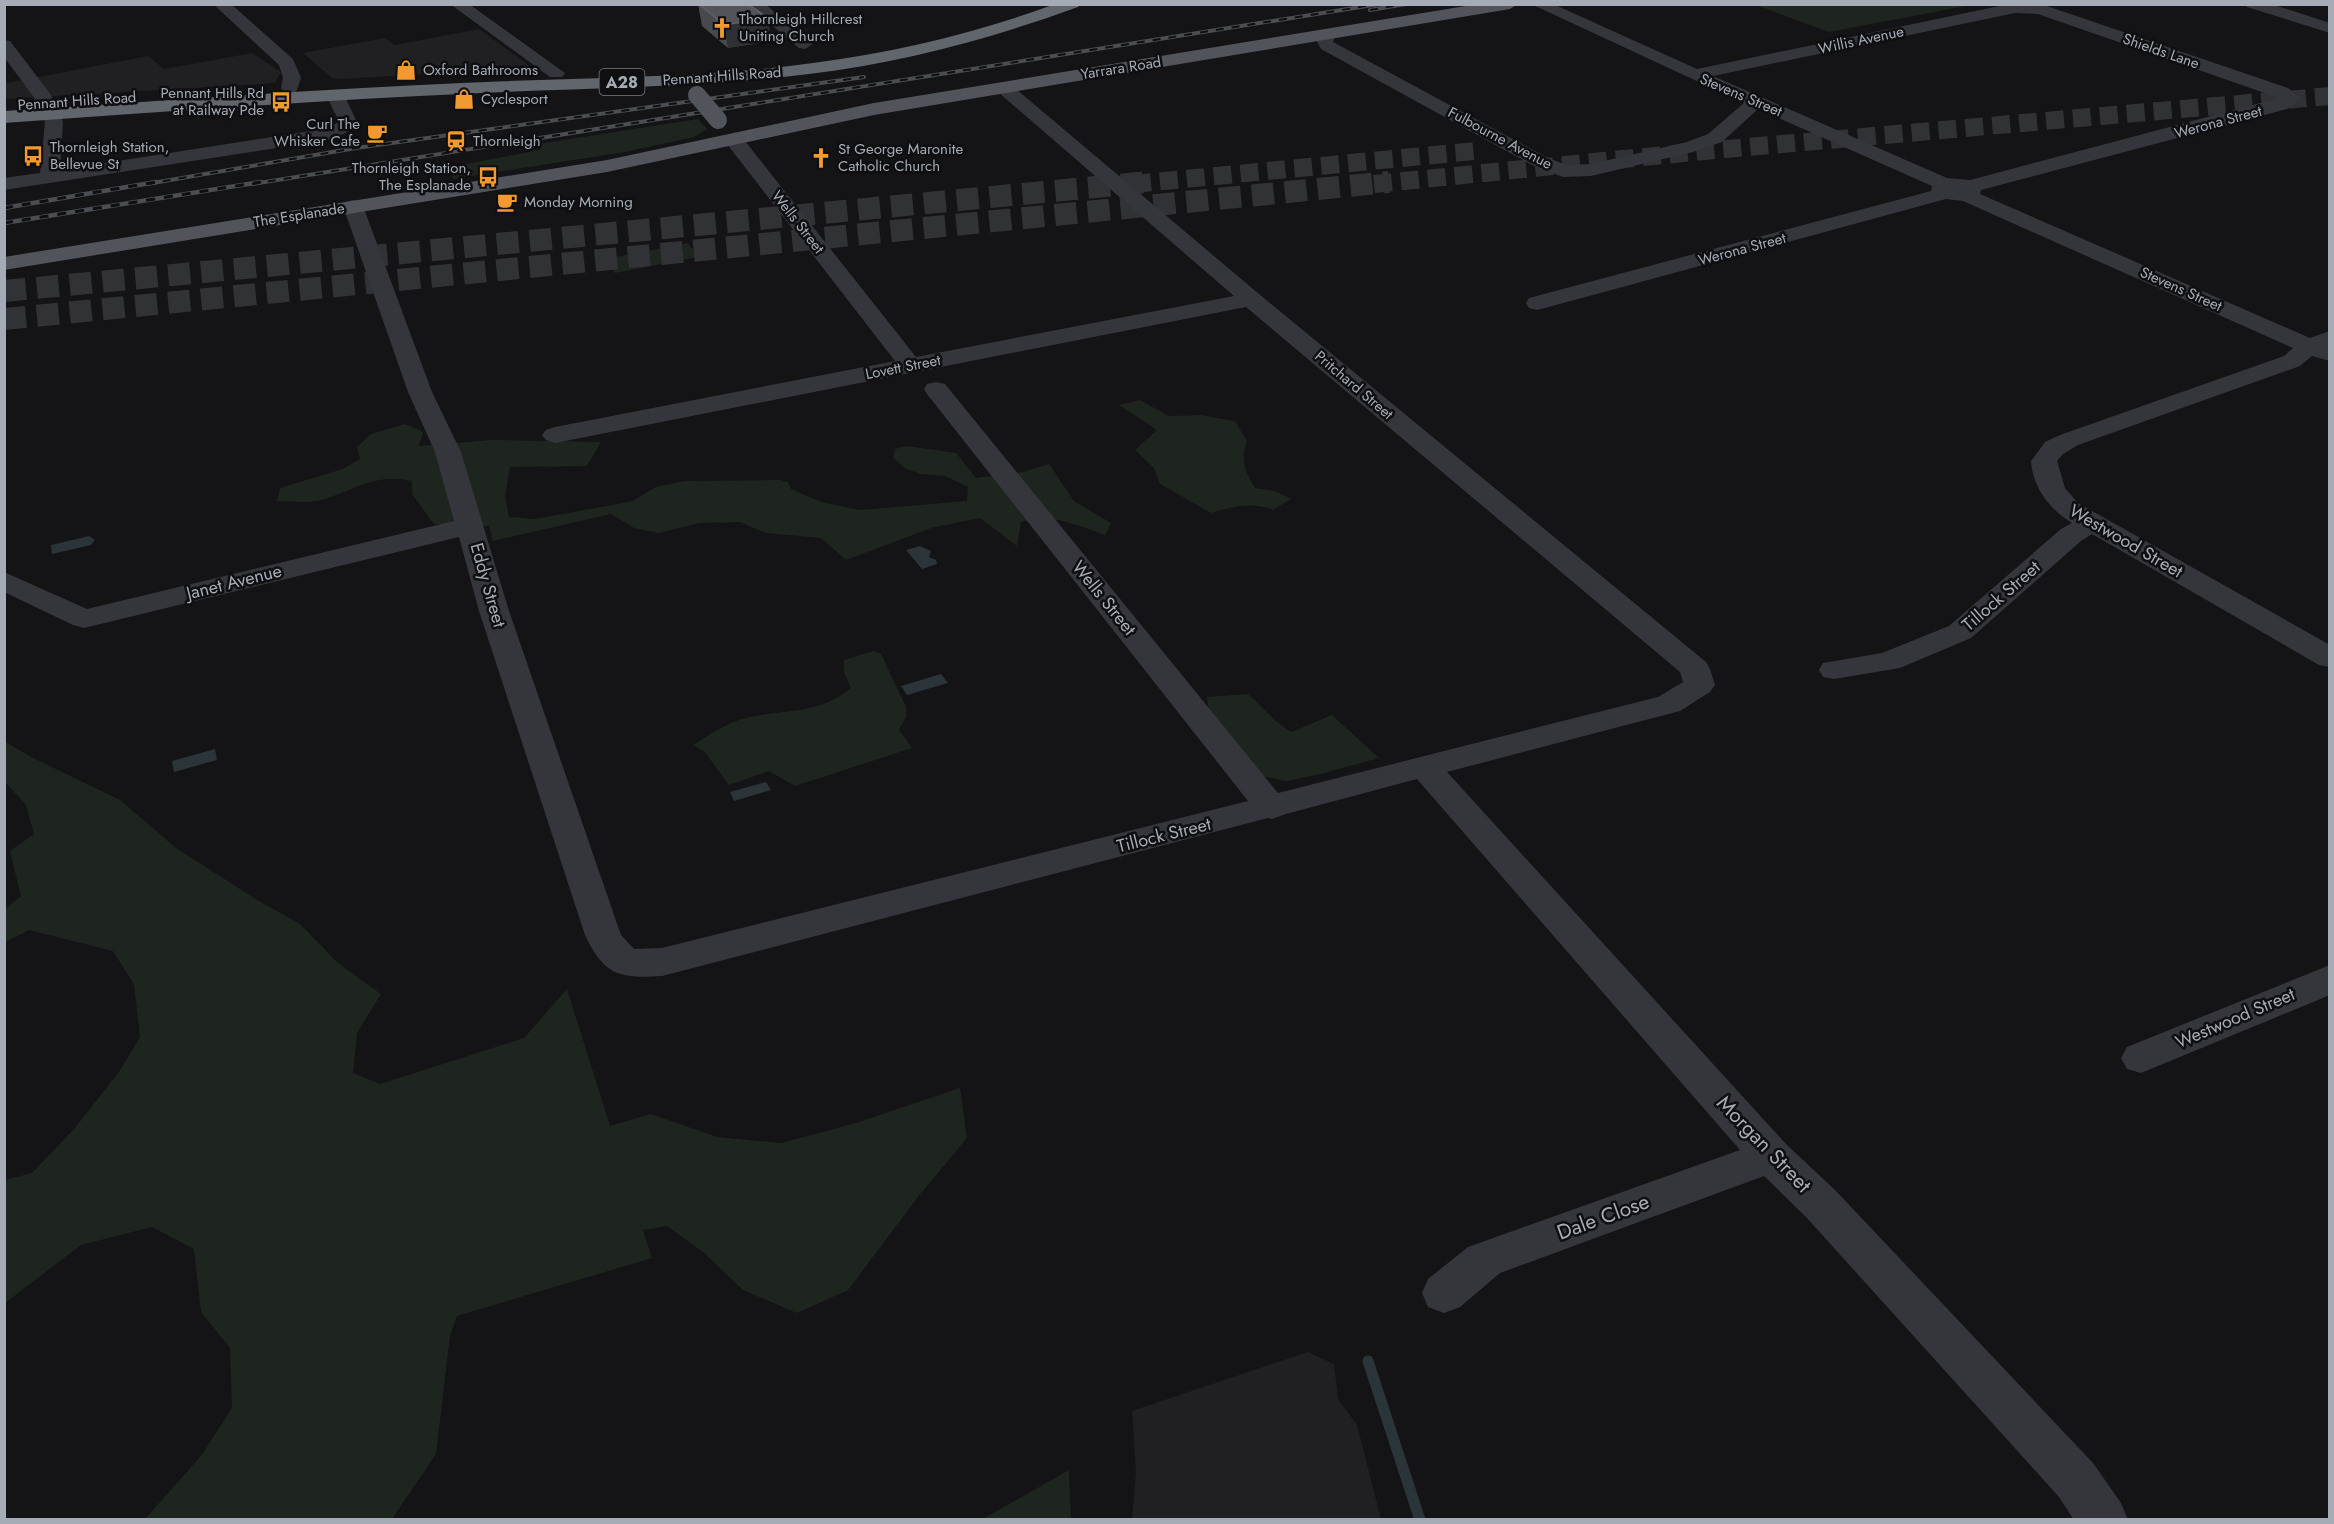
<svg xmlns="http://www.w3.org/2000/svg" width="2334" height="1524" font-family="Jost,sans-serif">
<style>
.built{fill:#202023}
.green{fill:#1e251e}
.water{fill:#2a3439}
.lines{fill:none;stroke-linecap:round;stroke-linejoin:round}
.stream{stroke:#2a3439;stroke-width:11}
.highway-tunnel-far1{stroke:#313236;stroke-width:18;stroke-dasharray:18 9;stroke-linecap:butt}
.highway-tunnel{stroke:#313236;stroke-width:22;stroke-dasharray:22 11;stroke-linecap:butt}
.minor{fill:#35363b;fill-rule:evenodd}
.major{fill:#51545a;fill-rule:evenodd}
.highway{fill:#61656c;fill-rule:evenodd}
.rail-far1-casing{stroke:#4a4d52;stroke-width:4}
.rail-casing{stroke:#4a4d52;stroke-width:4.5}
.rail-far1{stroke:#0f0f11;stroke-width:2;stroke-dasharray:8;stroke-linecap:butt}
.rail{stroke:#0f0f11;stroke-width:3;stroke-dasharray:9;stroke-linecap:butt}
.major-bridge{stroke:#51545a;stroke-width:18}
.wall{fill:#47494e}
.shaded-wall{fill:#2e3033}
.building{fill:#515459;stroke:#5e6268;stroke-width:1.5}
.labels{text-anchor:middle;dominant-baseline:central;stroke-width:5;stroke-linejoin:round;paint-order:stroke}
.far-poi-label{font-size:15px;fill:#a5acb6;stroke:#0f0f11;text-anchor:start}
.far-street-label{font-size:15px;fill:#a5acb6;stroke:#0f0f11}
.shield{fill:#0f0f11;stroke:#787d84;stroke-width:1.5}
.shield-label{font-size:16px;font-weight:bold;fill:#a5acb6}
.street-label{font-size:18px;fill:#a5acb6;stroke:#0f0f11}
.near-street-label{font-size:21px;fill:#a5acb6;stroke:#0f0f11}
</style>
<rect width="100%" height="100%" fill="#141416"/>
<path class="built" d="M 479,29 L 530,66 L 524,68 L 342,79 L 332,78 L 303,53 L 385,38 L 395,45 Z
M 252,53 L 281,72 L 275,83 L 5,99 L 4,79 L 7,83 L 148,56 L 164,69 Z
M 1308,1352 L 1334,1364 L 1338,1399 L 1357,1425 L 1381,1519 L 1132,1519 L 1136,1472 L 1132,1411 Z"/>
<path class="green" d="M 1963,4 L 1966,6 L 1829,32 L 1756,5 Z
M 698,119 L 707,129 L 694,137 L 625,152 L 453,179 L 450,167 L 540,150 L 538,144 Z
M 688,243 L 698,257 L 615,273 L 606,259 Z
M 1140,400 L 1169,416 L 1201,415 L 1235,421 L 1247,441 C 1240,459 1245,471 1255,488 L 1275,491 L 1291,499 L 1273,510 C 1253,501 1231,507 1211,513 L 1160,484 L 1154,468 L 1135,450 L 1157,430 L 1119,405 Z
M 405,424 L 423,432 L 419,446 L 491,440 L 601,442 L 587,466 L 510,467 L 505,496 L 509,517 L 535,519 L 633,501 L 656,487 L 685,481 L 780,480 L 788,482 L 791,489 L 821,502 L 860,510 L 967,501 L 968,487 L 945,476 L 920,474 L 905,468 L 893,458 L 895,449 L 907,446 L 956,453 L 976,478 L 1023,472 L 1049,464 L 1074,501 L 1111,523 L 1105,535 C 1077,525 1049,512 1021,522 L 1017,546 L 980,518 L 931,528 L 846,560 L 821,538 L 766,533 L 740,522 L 699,523 L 659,533 L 634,528 L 611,514 L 493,541 L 489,526 L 434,524 L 412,494 L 412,481 C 376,473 357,489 325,499 C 311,504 292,501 277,501 L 280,488 L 343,469 L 360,459 L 357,447 L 371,434 Z
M 873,651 L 881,654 L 906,707 L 906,717 L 899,730 L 912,748 L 795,786 L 769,771 L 729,785 L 704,751 L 693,745 C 709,735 728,722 746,718 C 787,708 816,716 851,688 L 844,672 L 844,660 Z
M 1248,694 C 1264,708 1273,721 1291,732 L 1332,715 L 1379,758 L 1317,775 L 1286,781 L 1262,776 L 1209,711 L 1207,697 Z
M 4,741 L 31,757 L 120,800 L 176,848 L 257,900 L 300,924 L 338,963 L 381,994 L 357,1033 L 353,1073 L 380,1084 L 524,1038 L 567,989 L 610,1126 L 651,1114 L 717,1137 L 781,1143 L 856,1123 L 960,1088 L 967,1138 L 921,1193 L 848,1290 L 797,1313 L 743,1290 L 703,1252 L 667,1226 L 643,1230 L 652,1258 L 457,1316 L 450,1336 L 436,1454 L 392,1519 L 145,1519 L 201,1456 L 232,1408 L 230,1348 L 201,1312 L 194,1249 L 152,1227 L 81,1245 L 5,1303 L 5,1180 L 32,1173 L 74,1129 L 119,1072 L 140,1037 L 134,984 L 113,951 L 29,930 L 5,942 L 5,909 L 21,896 L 10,851 L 34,834 L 26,805 L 5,782 Z
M 1069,1470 L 1071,1519 L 983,1519 Z"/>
<path class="water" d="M 89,536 L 95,540 L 91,545 L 52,554 L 51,545 Z
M 920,546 L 931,551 L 929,557 L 936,560 L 937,564 L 922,569 L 906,550 Z
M 941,674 L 948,683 L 907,695 L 901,686 Z
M 215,749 L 217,760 L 174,772 L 172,761 Z
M 766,782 L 771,790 L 734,801 L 730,792 Z"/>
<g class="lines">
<path class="stream" d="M 1368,1361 L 1420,1520"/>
<path class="highway-tunnel-far1" d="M 1133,184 L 1475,151
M 1374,184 L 1714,150 L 2330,96"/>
<path class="highway-tunnel" d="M 4,291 L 1148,182
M 4,319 L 1389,182"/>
<path class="minor" d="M 213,4 L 231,4 L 293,59 L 301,78 L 296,92 L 284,92 L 281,88 L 283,78 L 279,65 Z
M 450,4 L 469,4 L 565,73 L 562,77 L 550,77 Z
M 746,4 L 765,4 L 813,44 L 805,49 L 799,48 Z
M 1531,4 L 1553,4 L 1697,69 L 2009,4 L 2041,4 L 2288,88 L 2301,99 L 2287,109 L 1981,190 L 1980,194 L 2310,338 L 2330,331 L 2330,361 L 2312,356 L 2300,366 L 2078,445 L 2063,454 L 2057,461 L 2065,488 L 2078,503 L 2330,645 L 2330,667 L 2319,665 L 2092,534 L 2081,541 L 1971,638 L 1900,668 L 1834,679 L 1823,677 L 1819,670 L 1823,663 L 1882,653 L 1949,626 L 2061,529 L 2072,523 C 2049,509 2033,488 2031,461 L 2045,442 L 2060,435 L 2284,356 L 2293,348 L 1963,201 L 1946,199 L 1545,308 L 1537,310 L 1529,308 L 1526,303 L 1529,298 L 1931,191 L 1932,186 L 1758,109 L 1722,142 L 1693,152 L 1591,176 L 1563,177 L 1532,165 L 1321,49 L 1316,40 L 1322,30 L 1334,30 L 1336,34 L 1333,42 L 1546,157 L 1566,165 L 1591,164 L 1687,142 L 1708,134 L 1744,103 ZM 2015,13 L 2038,14 L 2279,98 L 1970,180 L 1947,178 L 1713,76 Z
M 2245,4 L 2271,4 L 2330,23 L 2330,33 L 2247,7 Z
M 4,40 L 10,41 L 51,95 L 63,122 L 60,170 L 324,129 L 339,122 L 329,101 L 334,90 L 346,90 L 349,94 L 347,101 L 358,124 L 356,128 L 329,140 L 4,190 L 4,178 L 40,173 L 45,122 L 33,96 L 4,57 Z
M 1004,83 L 1010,84 L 1259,294 L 1706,662 L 1710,669 L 1715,685 L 1710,692 L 1680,711 L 1447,772 L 1786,1144 L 1836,1191 L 2093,1463 L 2121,1503 L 2128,1520 L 2074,1520 L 2059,1497 L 1806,1217 L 1764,1176 L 1500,1273 L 1460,1307 L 1444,1313 L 1428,1307 L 1422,1293 L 1428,1279 L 1468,1247 L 1740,1150 L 1417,779 L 1286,814 L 1272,819 L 1268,818 L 662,976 C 619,979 604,975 585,935 L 479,611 L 459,537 L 84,628 L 73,625 L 4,592 L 4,572 L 87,609 L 454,521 L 435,452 L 408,392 L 343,206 L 346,202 L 353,200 L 360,202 L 363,206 L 432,392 L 461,452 L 509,611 L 621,935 L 634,949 L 662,948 L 1248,801 L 927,394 L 924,389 L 927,384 L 936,382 L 945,384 L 1278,793 L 1658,697 L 1683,682 L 1680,672 L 1246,307 L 555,443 L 546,440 L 542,435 L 546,430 L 555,427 L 895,361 L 727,144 L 724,140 L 727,136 L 741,136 L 916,357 L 1234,296 L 998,92 L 995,88 L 998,84 Z
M 2330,965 L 2330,995 L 2141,1073 L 2127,1069 L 2121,1058 L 2127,1047 Z"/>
<path class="major" d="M 1478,4 L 1518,4 L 1510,9 L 874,115 L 607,172 L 4,270 L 4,257 L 607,160 L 874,103 Z"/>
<path class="highway" d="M 1055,4 L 1080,4 L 1078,7 C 990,39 901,63 809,74 C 693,88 577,88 461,94 C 309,101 157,112 4,123 L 4,111 C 157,101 309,90 462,83 C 579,77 696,79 813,63 C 896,52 977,33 1055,4 Z"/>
<g class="rail-far1-casing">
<path id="rail-far1" d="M 1370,10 L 1406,4
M 147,184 L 356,148 L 864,77
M 252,184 L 1379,4"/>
</g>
<g class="rail-casing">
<path id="rail" d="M 4,208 L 156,182
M 4,223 L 261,182"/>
</g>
<use href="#rail-far1" class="rail-far1"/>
<use href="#rail" class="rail"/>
<path class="major-bridge" d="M 697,95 L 718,120"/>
</g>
<path class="wall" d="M 698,4 L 748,4 L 771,41 L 728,48 L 702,26 Z"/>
<path class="shaded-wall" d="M 768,18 L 771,41 L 728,48 L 724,25 Z"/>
<path class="building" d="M 699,4 L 748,4 L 768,18 L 724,25 Z"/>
<defs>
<g id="church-bare" transform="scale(1.62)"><path d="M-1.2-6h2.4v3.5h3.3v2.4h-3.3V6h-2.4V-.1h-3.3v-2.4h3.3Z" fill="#f2992f" stroke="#0f0f11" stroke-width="2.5" paint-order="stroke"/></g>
<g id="shop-bare" transform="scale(1.62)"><path d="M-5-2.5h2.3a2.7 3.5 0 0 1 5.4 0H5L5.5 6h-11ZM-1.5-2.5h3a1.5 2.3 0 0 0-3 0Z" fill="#f2992f" stroke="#0f0f11" stroke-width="2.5" paint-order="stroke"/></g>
<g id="bus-bare" transform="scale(1.62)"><path d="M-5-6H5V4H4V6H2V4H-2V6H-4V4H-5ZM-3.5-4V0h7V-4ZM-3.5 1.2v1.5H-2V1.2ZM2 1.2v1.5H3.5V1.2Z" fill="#f2992f" stroke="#0f0f11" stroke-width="2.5" paint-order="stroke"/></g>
<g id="cafe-bare" transform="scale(1.62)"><path d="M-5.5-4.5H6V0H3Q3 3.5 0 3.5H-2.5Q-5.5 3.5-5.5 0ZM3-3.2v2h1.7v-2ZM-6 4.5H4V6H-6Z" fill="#f2992f" stroke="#0f0f11" stroke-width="2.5" paint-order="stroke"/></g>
<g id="station-bare" transform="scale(1.62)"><path d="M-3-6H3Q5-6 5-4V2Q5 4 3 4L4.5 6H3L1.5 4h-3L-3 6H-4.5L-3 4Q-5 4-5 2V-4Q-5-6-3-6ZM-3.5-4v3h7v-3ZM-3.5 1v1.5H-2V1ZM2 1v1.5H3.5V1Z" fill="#f2992f" stroke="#0f0f11" stroke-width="2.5" paint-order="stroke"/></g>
</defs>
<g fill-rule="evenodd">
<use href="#church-bare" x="722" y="28"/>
<use href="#shop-bare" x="406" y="70"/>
<use href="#shop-bare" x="464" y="99"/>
<use href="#bus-bare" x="281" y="102"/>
<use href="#cafe-bare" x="377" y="133"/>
<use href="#station-bare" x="456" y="141"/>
<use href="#bus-bare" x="33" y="156"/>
<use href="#church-bare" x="821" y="158"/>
<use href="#bus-bare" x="488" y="177"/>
<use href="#cafe-bare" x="507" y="202"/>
</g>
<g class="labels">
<g class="far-poi-label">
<text x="739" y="19">Thornleigh Hillcrest<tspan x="739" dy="17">Uniting Church</tspan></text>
<text x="423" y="70">Oxford Bathrooms</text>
<text x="264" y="93" text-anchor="end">Pennant Hills Rd<tspan x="264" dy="17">at Railway Pde</tspan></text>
<text x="481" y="99">Cyclesport</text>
<text x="360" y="124" text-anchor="end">Curl The<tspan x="360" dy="17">Whisker Cafe</tspan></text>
<text x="473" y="141">Thornleigh</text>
<text x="50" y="147">Thornleigh Station,<tspan x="50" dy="17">Bellevue St</tspan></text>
<text x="838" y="149">St George Maronite<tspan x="838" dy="17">Catholic Church</tspan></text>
<text x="471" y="168" text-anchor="end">Thornleigh Station,<tspan x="471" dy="17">The Esplanade</tspan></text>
<text x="524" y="202">Monday Morning</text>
</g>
<g class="far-street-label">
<text transform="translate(1861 40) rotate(-12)">Willis Avenue</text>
<text transform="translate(2161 51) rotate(19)">Shields Lane</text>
<text transform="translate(1121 68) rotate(-9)">Yarrara Road</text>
<text transform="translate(722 76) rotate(-4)">Pennant Hills Road</text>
<text transform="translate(1741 95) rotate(23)">Stevens Street</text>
<text transform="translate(77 101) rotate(-4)">Pennant Hills Road</text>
<text transform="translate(2218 122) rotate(-15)">Werona Street</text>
<text transform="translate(1500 138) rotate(28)">Fulbourne Avenue</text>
<text transform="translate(299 215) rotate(-9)">The Esplanade</text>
<text transform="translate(798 222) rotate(52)">Wells Street</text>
<text transform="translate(1742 249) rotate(-15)">Werona Street</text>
<text transform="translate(2181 289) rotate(24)">Stevens Street</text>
<text transform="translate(903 367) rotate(-11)">Lovett Street</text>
<text transform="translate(1354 385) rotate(40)">Pritchard Street</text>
</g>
<rect class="shield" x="599.5" y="69" width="45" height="26" rx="4.5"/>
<g class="shield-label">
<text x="622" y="82">A28</text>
</g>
<g class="street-label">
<text transform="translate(2126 541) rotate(30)">Westwood Street</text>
<text transform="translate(234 582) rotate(-14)">Janet Avenue</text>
<text transform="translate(488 585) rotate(74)">Eddy Street</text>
<text transform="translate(2001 596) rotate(-41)">Tillock Street</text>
<text transform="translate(1104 598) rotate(51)">Wells Street</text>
<text transform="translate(1164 835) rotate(-14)">Tillock Street</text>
<text transform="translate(2235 1018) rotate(-23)">Westwood Street</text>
</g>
<g class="near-street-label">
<text transform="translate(1764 1144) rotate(46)">Morgan Street</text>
<text transform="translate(1603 1217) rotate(-20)">Dale Close</text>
</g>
</g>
<rect width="2334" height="1524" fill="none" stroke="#a5acb6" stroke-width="12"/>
</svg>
